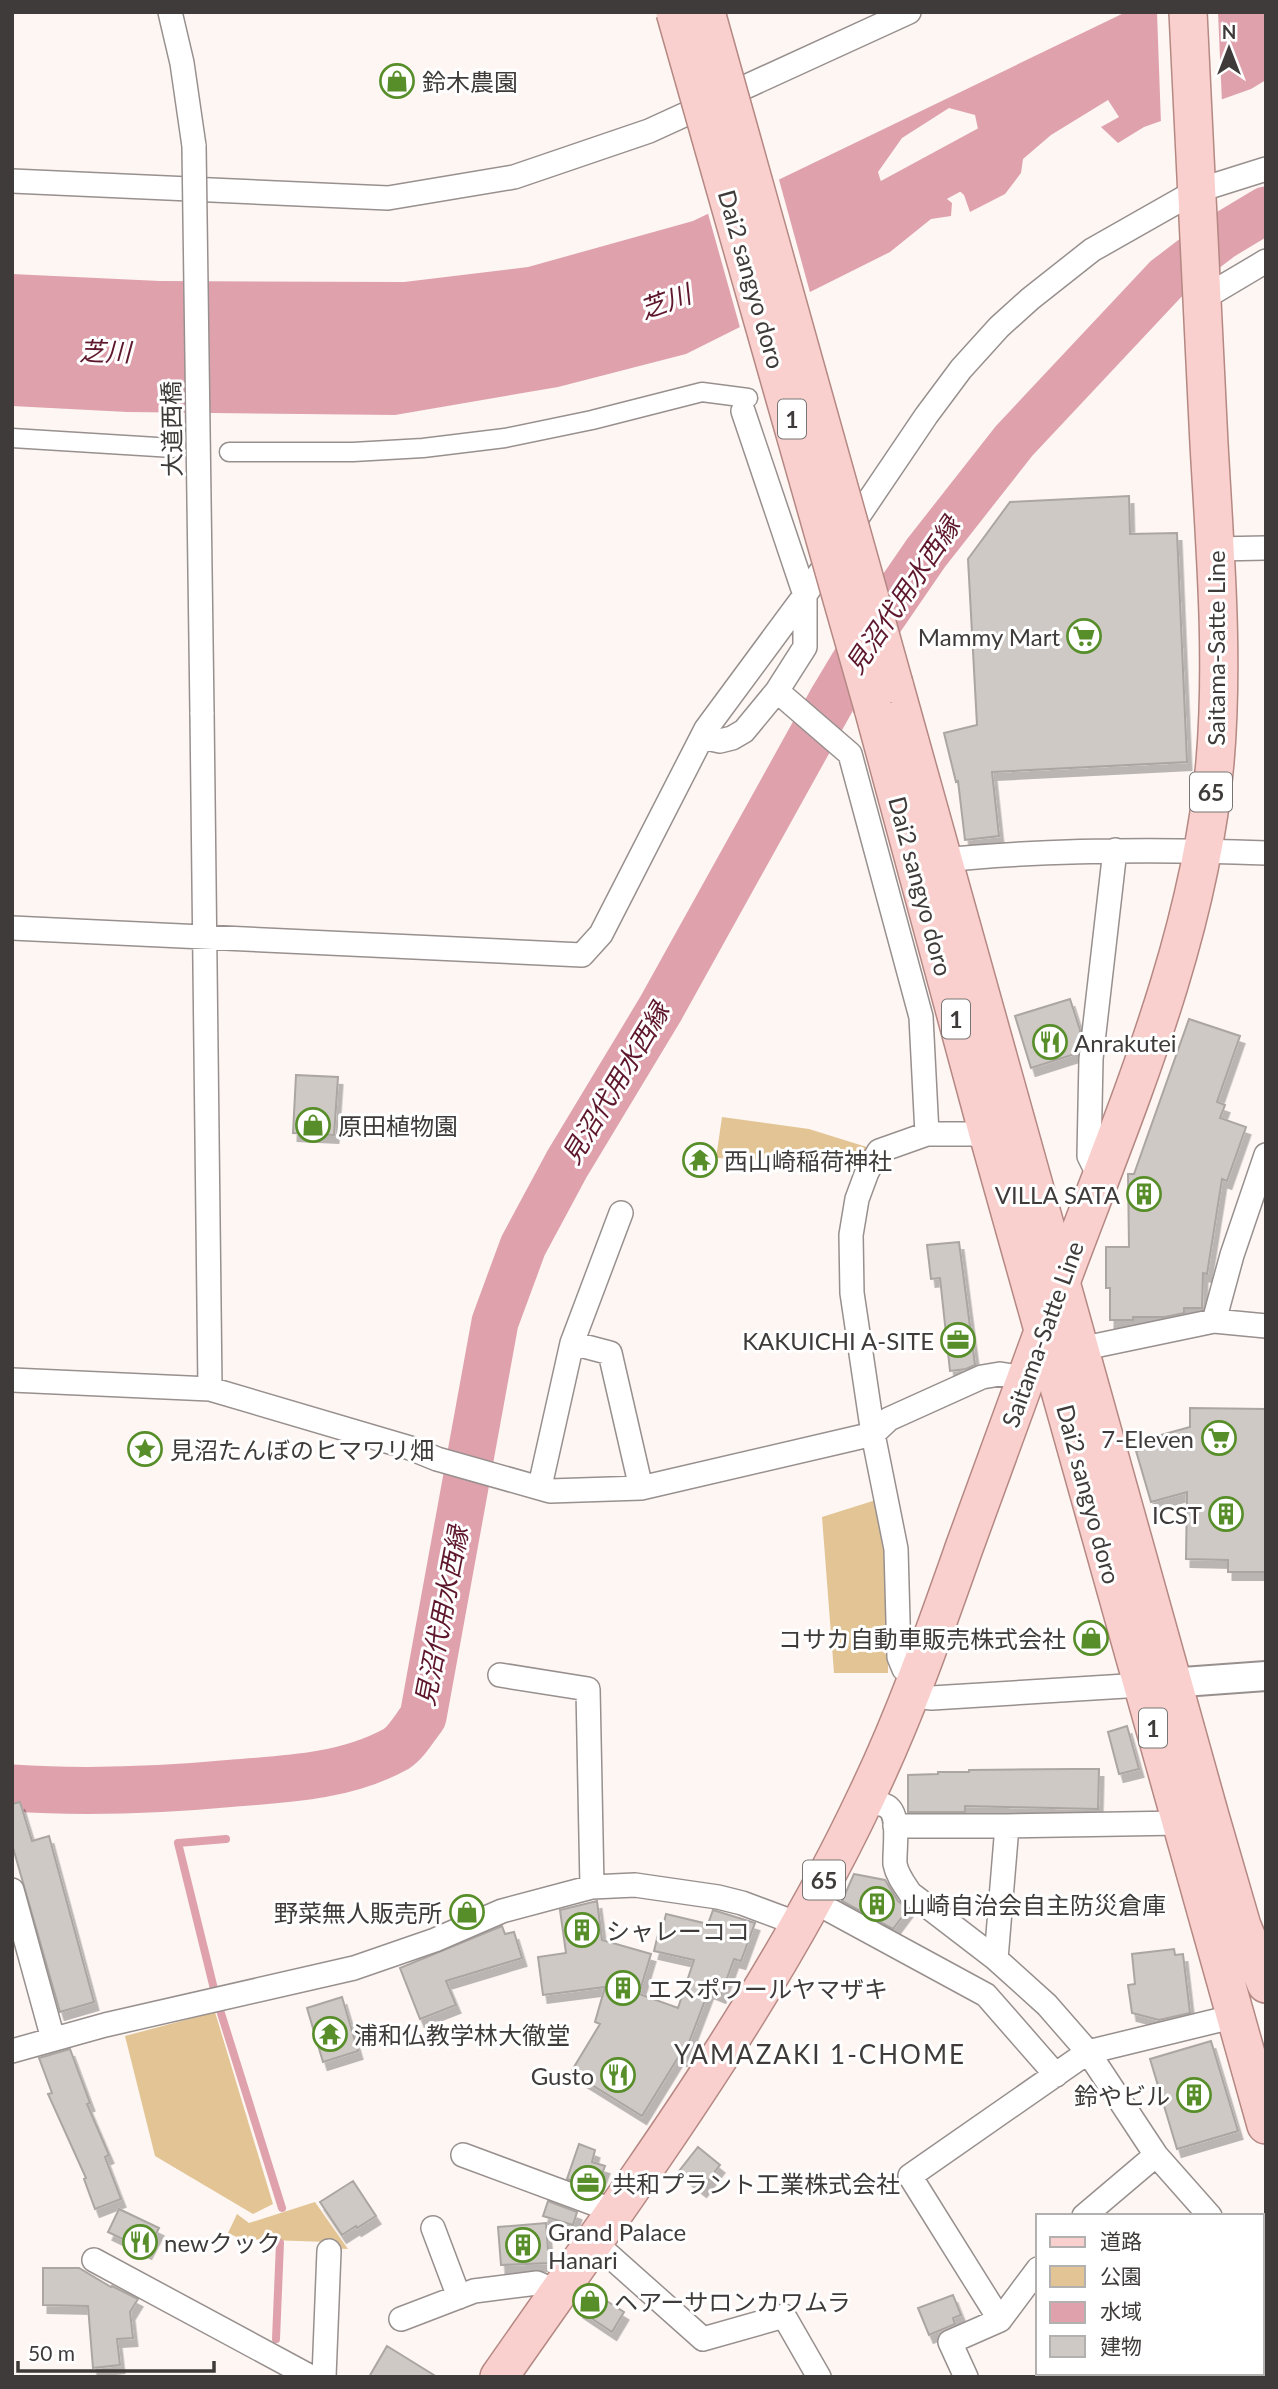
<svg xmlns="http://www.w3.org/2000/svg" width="1278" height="2389" font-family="Lato,'Noto Sans JP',sans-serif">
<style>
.green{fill:#e3c595}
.water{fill:#dfa2ad;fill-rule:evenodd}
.pier{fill:#fdf6f3}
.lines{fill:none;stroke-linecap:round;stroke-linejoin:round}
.stream{stroke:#dfa2ad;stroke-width:8}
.river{stroke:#dfa2ad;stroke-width:47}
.building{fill:#cfc9c5;stroke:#aba6a2;stroke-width:2;filter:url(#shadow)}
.pedestrian-casing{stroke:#97908e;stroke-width:21}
.minor-casing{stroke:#97908e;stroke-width:26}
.tertiary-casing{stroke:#97908e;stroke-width:32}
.primary-casing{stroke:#b58883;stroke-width:40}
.pedestrian{stroke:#fff;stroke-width:18}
.minor{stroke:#fff;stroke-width:23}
.tertiary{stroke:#fff;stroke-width:28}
.primary{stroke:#f9d0cd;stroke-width:37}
.minor-bridge-casing{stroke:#97908e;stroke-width:26;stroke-linecap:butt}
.primary-bridge-casing{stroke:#b58883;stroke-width:40;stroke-linecap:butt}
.minor-bridge{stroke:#fff;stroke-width:23}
.primary-bridge{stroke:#f9d0cd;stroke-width:37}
.labels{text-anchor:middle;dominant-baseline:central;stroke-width:6;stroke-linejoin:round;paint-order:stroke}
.shield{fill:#fff;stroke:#787675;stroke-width:2}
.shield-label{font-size:23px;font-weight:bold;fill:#3e3b3a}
.poi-label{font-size:24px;fill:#3e3b3a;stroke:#fff;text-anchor:start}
.street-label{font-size:24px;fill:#3e3b3a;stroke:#fff}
.water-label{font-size:26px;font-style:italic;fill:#5e172c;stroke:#fff}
.neighbourhood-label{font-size:26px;letter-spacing:2px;fill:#3e3b3a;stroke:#fff}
</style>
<defs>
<filter id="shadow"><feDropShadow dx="4.5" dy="8" stdDeviation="0" flood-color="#0004"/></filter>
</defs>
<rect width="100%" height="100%" fill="#fdf6f3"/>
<path class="green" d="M 722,1117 L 809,1129 L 870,1148 L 861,1163 L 716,1158 Z
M 879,1499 L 890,1549 L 888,1673 L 834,1673 L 822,1517 Z
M 215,2012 L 273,2204 L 253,2214 L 155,2156 L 125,2036 Z
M 315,2202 L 348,2249 L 328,2248 L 328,2242 L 241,2239 L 228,2233 L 237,2214 L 249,2223 Z"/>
<path class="water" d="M 1126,12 L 1266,12 L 1266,80 L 1251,89 L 1144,127 L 1118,143 L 1101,127 L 1119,117 L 1108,100 L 1051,135 L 1023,159 L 1021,173 L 1005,194 L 970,212 L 964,195 L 954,186 L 937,191 L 952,203 L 951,216 L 931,219 L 890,252 L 686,354 L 558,387 L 395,415 L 127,412 L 12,406 L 12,274 L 160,281 L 404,282 L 528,267 L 693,221 ZM 949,108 L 975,115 L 978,129 L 974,145 L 914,198 L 902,187 L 882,185 L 878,172 L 902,138 Z"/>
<path class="pier" d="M 1157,12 L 1218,12 L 1222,103 L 1161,124 Z
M 778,176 L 811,296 L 741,331 L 707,210 Z"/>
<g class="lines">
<path class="stream" d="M 215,1993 L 178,1843 L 226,1839
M 220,2010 L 282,2208
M 276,2339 L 280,2243"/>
<path class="river" d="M 851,224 L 995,146
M 12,1788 C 87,1793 161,1790 235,1783 C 290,1779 347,1776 396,1749 C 406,1743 415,1727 423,1717 L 495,1322 L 523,1246 L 567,1164 L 661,1008 L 833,698 L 878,623 L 926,553 L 1014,441 L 1166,279 L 1221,237 L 1266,210"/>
</g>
<path class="building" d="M 1129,496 L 1130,534 L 1177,533 L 1187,762 L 992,772 L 999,836 L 965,840 L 958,781 L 956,782 L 944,733 L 977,725 L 968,559 L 1010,502 Z
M 1070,999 L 1080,1030 L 1078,1053 L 1031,1068 L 1015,1016 Z
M 1189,1019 L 1240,1036 L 1217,1102 L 1225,1105 L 1220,1118 L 1246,1127 L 1227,1181 L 1222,1179 L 1207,1274 L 1203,1273 L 1202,1308 L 1184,1308 L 1184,1313 L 1165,1317 L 1133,1317 L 1133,1320 L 1110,1320 L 1110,1288 L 1106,1288 L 1106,1247 L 1129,1247 L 1128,1174 L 1134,1174 Z
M 296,1075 L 338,1077 L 334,1135 L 293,1133 Z
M 959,1242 L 975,1365 L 966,1369 L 950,1371 L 940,1278 L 931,1279 L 927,1245 Z
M 1190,1408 L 1266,1409 L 1266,1572 L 1228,1572 L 1228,1560 L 1186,1559 L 1187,1492 L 1151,1502 L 1136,1451 L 1151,1447 L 1150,1438 L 1190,1427 Z
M 1127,1726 L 1139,1769 L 1119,1774 L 1108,1732 Z
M 1074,1769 L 1099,1769 L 1098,1809 L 965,1806 L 965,1812 L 908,1812 L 908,1775 L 938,1774 L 938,1772 L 969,1772 L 969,1770 Z
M 20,1802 L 32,1841 L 49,1836 L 94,2002 L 60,2012 L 12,1844 L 12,1804 Z
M 854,1874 L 885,1880 L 898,1901 L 908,1909 L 893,1929 L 842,1901 Z
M 597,1901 L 602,1940 L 651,1954 L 639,1994 L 678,2008 L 694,1960 L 654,1951 L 660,1926 L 663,1927 L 666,1914 L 708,1924 L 713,1910 L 755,1923 L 741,1961 L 734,1959 L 721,1995 L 709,1990 L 683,2058 L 679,2056 L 642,2116 L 571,2072 L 600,2024 L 595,2022 L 605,1987 L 543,1995 L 538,1957 L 566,1953 L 560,1910 Z
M 502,1926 L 505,1934 L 514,1932 L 522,1958 L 446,1981 L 456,2005 L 420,2019 L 400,1968 Z
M 1174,1949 L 1175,1955 L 1183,1954 L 1190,2013 L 1159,2020 L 1132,2013 L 1128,1985 L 1135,1984 L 1132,1954 Z
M 342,1997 L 358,2051 L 323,2062 L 307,2008 Z
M 1211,2041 L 1238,2131 L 1177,2149 L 1150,2059 Z
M 70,2049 L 90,2103 L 87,2104 L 109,2155 L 105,2157 L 121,2199 L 95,2209 L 84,2179 L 86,2178 L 48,2094 L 52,2093 L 39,2058 Z
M 579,2144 L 595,2150 L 592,2162 L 605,2166 L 596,2190 L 567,2179 Z
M 698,2147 L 720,2165 L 702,2189 L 679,2171 Z
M 353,2181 L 376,2216 L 357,2228 L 356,2226 L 342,2235 L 320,2202 Z
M 548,2201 L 577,2212 L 573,2225 L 543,2216 Z
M 119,2209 L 159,2228 L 147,2251 L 108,2232 Z
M 546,2223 L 549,2263 L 501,2265 L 498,2227 Z
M 43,2268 L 79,2268 L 111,2287 L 112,2286 L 138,2299 L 130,2312 L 133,2338 L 117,2339 L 120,2365 L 93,2368 L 88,2306 L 43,2305 Z
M 591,2291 L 624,2312 L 612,2332 L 579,2310 Z
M 953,2295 L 961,2315 L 953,2318 L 955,2324 L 929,2335 L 918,2308 Z
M 387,2346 L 437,2377 L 369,2377 Z"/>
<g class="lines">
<g class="pedestrian-casing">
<path id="pedestrian" d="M 12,438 L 173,448
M 229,452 L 353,452 L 423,448 L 505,438 L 592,420 L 702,392 L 748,398"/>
</g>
<g class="minor-casing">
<path id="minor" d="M 170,12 L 182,63 L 194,146
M 12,181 L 388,198 L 514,177 L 649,131 L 909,12
M 1202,299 L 1266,261
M 1215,549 L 1266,548
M 777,691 L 850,754 L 921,1017 L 927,1134 L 879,1151 L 867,1172 L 857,1199 L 851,1235 L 852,1293 L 873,1434 L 896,1549 L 899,1657 L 904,1669 L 917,1681
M 202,712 L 210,1389
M 702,737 L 720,741 L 732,738 L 744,731 L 777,691 L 805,647 L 805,595 L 743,411
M 933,861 C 1044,849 1155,849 1266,853
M 12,928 L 582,955 L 601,934 L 706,729 L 805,595 L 926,416 L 961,369 L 999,327 L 1030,299 L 1092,250 L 1196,191 L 1266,169
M 927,1134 L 988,1134
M 1100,1178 L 1089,1156 L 1091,1059 L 1115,850
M 1214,1321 L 1232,1255 L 1266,1155
M 572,1343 L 610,1353 L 641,1488
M 1080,1349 L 1214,1321 L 1266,1326
M 12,1380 L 210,1389 L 410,1448 L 437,1459 L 550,1491 L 641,1488 L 873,1434 L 889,1419 L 982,1377 L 1000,1374 L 1025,1378
M 540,1486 L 572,1343 L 621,1213
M 500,1675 L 588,1689 L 592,1887
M 911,1696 L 932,1698 L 1142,1685
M 865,1801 C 871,1803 881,1803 886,1806 C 901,1813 894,1850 895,1864 C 897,1875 904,1884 910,1893 L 996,1959 L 1047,2005 L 1088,2052 L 1156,2155 L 1210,2216
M 895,1826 L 1007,1826
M 12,1890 L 53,2039
M 813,1901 L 986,1995 L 1056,2075
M 996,1959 L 1007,1826 L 1181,1823
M 12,2051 L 105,2025 L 354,1968 L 435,1940 L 502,1911 L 592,1887 L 635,1885 L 718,1897 L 742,1903 L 801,1925
M 463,2155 L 614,2211
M 1084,2216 L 1156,2155
M 433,2228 L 459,2297
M 593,2241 L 703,2339 L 784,2316 L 819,2377
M 94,2260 L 311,2377
M 1262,2274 L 1266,2278
M 401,2319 L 474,2291 L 537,2283 L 558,2292
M 1000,2320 L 910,2176 L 1088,2052 L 1236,2016
M 324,2377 L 329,2251
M 966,2377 L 950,2342 L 1000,2320 L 1038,2269"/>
</g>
<g class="tertiary-casing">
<path id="tertiary" d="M 1155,1684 L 1266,1676"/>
</g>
<g class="primary-casing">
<path id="primary" d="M 894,684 L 1210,1816 L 1242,1926 L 1266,1984
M 873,708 L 988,1134 L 1266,2125
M 499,2377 C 630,2189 768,2005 866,1797 C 905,1716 934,1633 964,1548 C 996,1461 1027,1373 1060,1285 C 1123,1115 1199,945 1215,762 C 1224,657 1215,550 1209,444 C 1202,300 1195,156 1188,12"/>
</g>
<use href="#pedestrian" class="pedestrian"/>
<use href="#minor" class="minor"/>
<use href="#tertiary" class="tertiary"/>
<use href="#primary" class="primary"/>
<g class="minor-bridge-casing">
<path id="minor-bridge" d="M 194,146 L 202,712"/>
</g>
<g class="primary-bridge-casing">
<path id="primary-bridge" d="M 675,12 L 873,708
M 706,12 L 894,684"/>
</g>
<use href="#minor-bridge" class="minor-bridge"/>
<use href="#primary-bridge" class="primary-bridge"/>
</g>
<defs>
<g id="shop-ring" transform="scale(1.75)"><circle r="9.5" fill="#fff" stroke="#578e29" stroke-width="1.5"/><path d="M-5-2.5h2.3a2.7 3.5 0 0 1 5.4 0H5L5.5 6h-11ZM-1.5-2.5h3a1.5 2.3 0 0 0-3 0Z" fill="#578e29"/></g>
<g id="supermarket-ring" transform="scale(1.75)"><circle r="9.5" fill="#fff" stroke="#578e29" stroke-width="1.5"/><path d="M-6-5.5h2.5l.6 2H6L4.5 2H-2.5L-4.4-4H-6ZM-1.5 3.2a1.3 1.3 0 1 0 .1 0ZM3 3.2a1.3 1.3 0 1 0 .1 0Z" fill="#578e29"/></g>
<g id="restaurant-ring" transform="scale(1.75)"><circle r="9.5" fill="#fff" stroke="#578e29" stroke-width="1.5"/><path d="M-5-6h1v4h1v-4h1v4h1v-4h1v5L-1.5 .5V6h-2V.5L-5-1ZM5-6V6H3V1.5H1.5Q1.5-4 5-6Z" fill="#578e29"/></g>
<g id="temple-ring" transform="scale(1.75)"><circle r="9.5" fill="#fff" stroke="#578e29" stroke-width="1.5"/><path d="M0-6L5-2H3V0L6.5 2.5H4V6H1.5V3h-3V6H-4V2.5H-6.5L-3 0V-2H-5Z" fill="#578e29"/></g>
<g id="building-ring" transform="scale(1.75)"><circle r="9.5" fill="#fff" stroke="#578e29" stroke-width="1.5"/><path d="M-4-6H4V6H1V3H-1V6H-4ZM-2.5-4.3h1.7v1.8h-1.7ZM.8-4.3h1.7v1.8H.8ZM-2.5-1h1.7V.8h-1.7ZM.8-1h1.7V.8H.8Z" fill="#578e29"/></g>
<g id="office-ring" transform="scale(1.75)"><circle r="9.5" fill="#fff" stroke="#578e29" stroke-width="1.5"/><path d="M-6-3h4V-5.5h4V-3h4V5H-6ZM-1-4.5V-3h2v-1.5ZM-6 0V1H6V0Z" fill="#578e29"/></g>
<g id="sight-ring" transform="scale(1.75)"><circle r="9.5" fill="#fff" stroke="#578e29" stroke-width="1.5"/><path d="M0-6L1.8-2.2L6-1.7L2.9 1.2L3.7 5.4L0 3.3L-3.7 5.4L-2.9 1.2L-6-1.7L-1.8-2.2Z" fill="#578e29"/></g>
</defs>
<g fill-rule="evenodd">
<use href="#shop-ring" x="397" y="81"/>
<use href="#supermarket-ring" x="1084" y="636"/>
<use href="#restaurant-ring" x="1050" y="1042"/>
<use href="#shop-ring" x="313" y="1125"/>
<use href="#temple-ring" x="700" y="1160"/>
<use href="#building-ring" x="1144" y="1194"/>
<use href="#office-ring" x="958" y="1340"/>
<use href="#supermarket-ring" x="1219" y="1438"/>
<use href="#sight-ring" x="145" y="1449"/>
<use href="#building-ring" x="1226" y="1514"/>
<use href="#shop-ring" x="1091" y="1638"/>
<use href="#building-ring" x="877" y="1904"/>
<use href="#shop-ring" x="467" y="1912"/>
<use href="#building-ring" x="582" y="1930"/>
<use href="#building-ring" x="623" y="1988"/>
<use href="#temple-ring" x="330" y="2034"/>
<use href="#restaurant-ring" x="618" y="2075"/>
<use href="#building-ring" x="1194" y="2095"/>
<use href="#office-ring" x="588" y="2183"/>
<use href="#restaurant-ring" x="140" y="2242"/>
<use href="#building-ring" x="523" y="2245"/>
<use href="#shop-ring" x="590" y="2301"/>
</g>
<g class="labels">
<g class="shield">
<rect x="778" y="399.5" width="28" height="39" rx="5"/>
<rect x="1190" y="772.5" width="42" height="39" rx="5"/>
<rect x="942" y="999.5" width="28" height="39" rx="5"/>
<rect x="1139" y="1708.5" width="28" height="39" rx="5"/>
<rect x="803" y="1860.5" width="42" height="39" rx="5"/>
</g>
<g class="shield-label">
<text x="792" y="419">1</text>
<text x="1211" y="792">65</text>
<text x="956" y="1019">1</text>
<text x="1153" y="1728">1</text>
<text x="824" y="1880">65</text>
</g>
<g class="poi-label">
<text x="422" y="81">鈴木農園</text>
<text x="1060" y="636" text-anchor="end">Mammy Mart</text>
<text x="1074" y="1042">Anrakutei</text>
<text x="338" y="1125">原田植物園</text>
<text x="724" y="1160">西山崎稲荷神社</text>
<text x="1120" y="1194" text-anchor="end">VILLA SATA</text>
<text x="934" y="1340" text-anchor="end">KAKUICHI A-SITE</text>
<text x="1194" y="1438" text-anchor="end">7-Eleven</text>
<text x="170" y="1449">見沼たんぼのヒマワリ畑</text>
<text x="1202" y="1514" text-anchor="end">ICST</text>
<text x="1066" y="1638" text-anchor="end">コサカ自動車販売株式会社</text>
<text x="902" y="1904">山崎自治会自主防災倉庫</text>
<text x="442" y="1912" text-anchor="end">野菜無人販売所</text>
<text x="606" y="1930">シャレーココ</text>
<text x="648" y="1988">エスポワールヤマザキ</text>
<text x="354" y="2034">浦和仏教学林大徹堂</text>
<text x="594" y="2075" text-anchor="end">Gusto</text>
<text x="1170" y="2095" text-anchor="end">鈴やビル</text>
<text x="612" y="2183">共和プラント工業株式会社</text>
<text x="548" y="2231">Grand Palace<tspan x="548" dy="28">Hanari</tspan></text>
<text x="164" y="2242">newクック</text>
<text x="614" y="2301">ヘアーサロンカワムラ</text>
</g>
<g class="street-label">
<text transform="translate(752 279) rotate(74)">Dai2 sangyo doro</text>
<text transform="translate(171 429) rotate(-91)">大道西橋</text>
<text transform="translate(1215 648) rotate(-90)">Saitama-Satte Line</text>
<text transform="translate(921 886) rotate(75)">Dai2 sangyo doro</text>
<text transform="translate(1042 1334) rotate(-70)">Saitama-Satte Line</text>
<text transform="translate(1089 1494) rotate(75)">Dai2 sangyo doro</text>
</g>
<g class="water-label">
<text transform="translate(665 301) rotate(-20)">芝川</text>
<text transform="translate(105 351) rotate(1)">芝川</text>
<text transform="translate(902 595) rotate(-56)">見沼代用水西縁</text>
<text transform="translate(615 1083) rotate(-59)">見沼代用水西縁</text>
<text transform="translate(441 1616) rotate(-79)">見沼代用水西縁</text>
</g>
<g class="neighbourhood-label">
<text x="820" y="2054">YAMAZAKI 1-CHOME</text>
</g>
</g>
<rect width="1278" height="2389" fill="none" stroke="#3e3b3a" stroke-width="28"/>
<rect x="1036" y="2214" width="228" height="161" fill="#ffffff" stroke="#b2b1b0" stroke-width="2"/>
<rect x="1050" y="2237" width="35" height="10" fill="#f9d0cd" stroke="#b2b1b0" stroke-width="2"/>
<text x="1100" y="2249" font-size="21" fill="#3e3b3a">道路</text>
<rect x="1050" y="2266" width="35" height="21" fill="#e3c595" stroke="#b2b1b0" stroke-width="2"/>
<text x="1100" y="2284" font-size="21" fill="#3e3b3a">公園</text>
<rect x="1050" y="2302" width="35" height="21" fill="#dfa2ad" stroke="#b2b1b0" stroke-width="2"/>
<text x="1100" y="2319" font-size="21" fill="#3e3b3a">水域</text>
<rect x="1050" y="2336" width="35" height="21" fill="#cfc9c5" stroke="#b2b1b0" stroke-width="2"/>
<text x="1100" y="2354" font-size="21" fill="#3e3b3a">建物</text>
<g transform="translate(1229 49)" stroke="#ffffff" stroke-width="5" paint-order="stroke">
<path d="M0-5L12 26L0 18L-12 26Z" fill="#3e3b3a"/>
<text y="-10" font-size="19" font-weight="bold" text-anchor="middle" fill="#3e3b3a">N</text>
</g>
<path d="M18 2361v10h196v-10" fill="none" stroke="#3e3b3a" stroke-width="3.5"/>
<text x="28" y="2361" font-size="21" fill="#3e3b3a" stroke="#ffffff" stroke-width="5" paint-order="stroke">50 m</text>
</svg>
